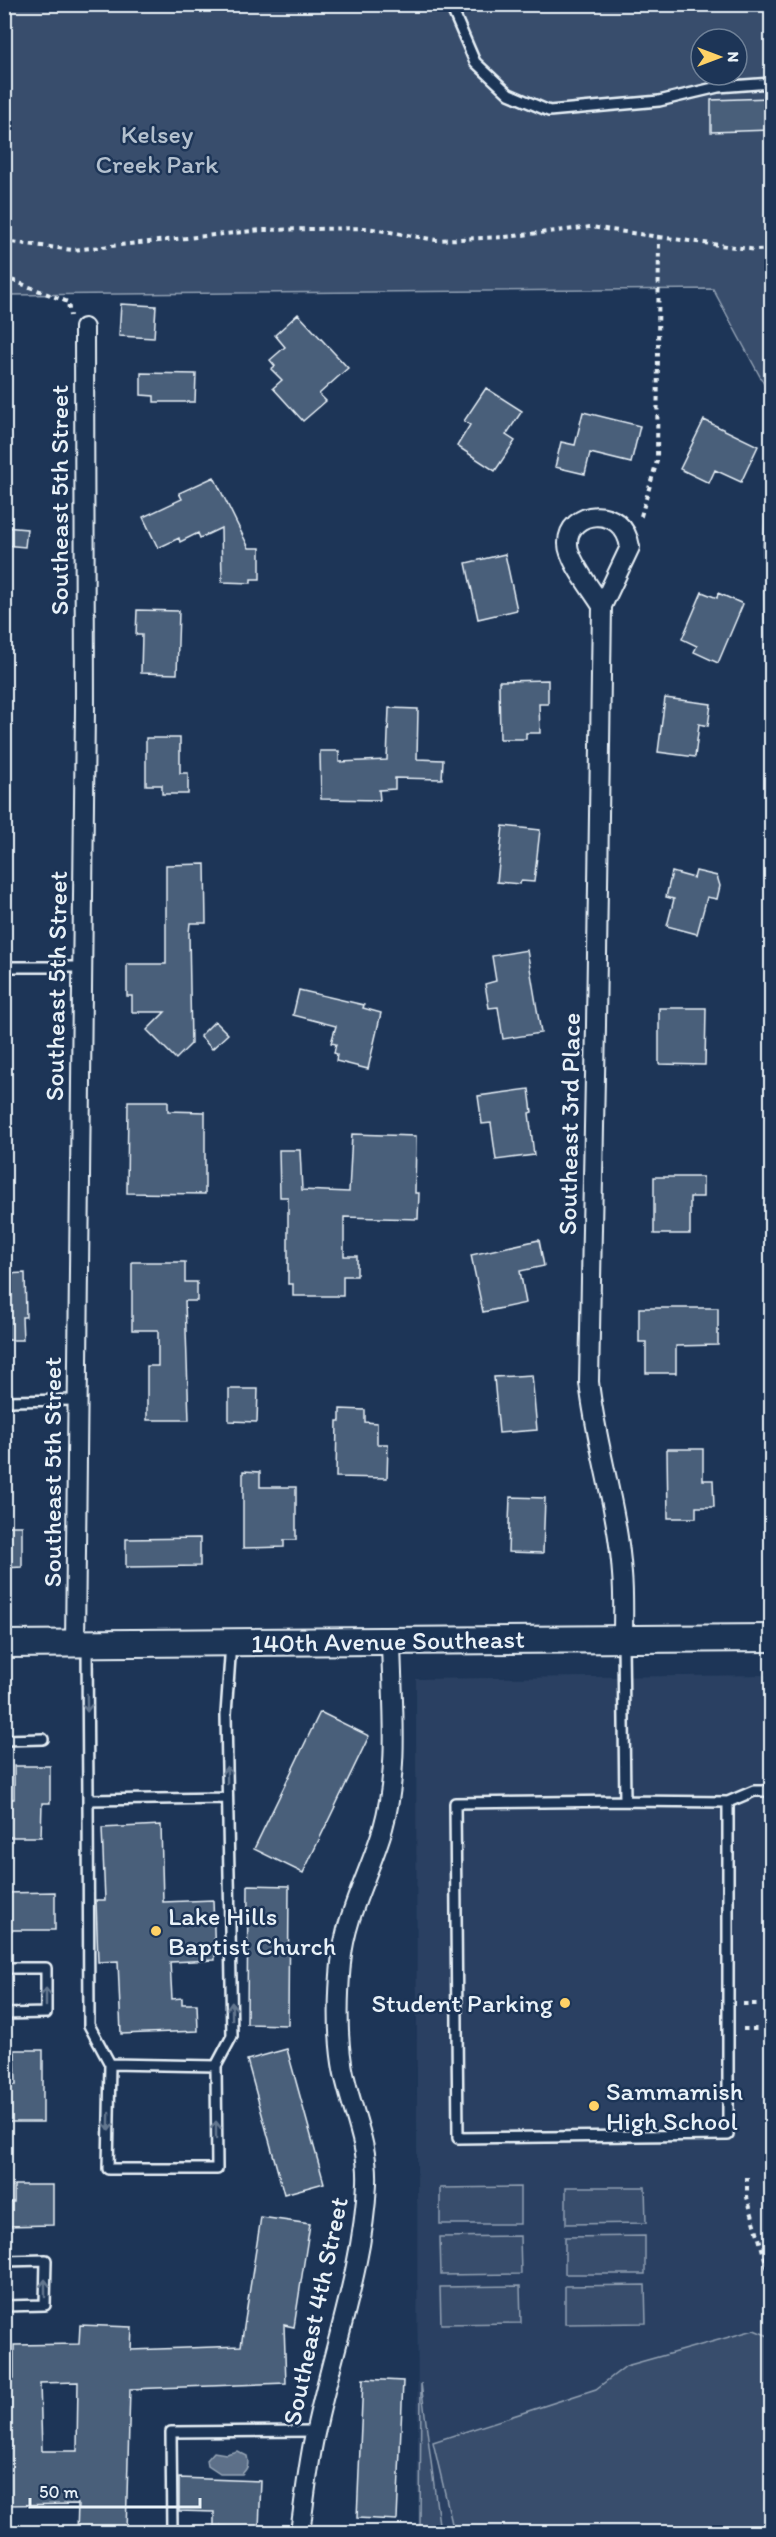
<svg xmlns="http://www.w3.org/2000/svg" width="776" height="2537" font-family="Itim,sans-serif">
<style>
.built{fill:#2a4162}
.green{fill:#374d6c;stroke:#909fb2;stroke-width:1.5;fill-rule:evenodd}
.water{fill:#5d7089;stroke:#95a4b5;stroke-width:1.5}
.building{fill:#495e7a;stroke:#e8f1f8;stroke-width:1.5;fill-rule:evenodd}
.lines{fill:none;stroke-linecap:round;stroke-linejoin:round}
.lane-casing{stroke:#e8f1f8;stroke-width:14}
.street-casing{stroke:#e8f1f8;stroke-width:22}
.secondary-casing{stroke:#e8f1f8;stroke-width:30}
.path{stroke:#e8f1f8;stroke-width:4;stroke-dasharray:4.5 4.5;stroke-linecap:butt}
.lane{stroke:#1d3557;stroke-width:9}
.street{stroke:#1d3557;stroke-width:18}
.secondary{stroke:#1d3557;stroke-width:26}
.oneway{stroke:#64778f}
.poi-dot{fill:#ffd166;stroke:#1d3557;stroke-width:2}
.labels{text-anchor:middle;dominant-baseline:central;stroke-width:5;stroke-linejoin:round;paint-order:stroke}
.park-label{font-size:26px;fill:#b3c0ce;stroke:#1d3557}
.street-label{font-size:26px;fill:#e8f1f8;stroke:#1d3557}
.poi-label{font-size:26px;fill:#e8f1f8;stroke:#1d3557;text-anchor:start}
</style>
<rect width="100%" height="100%" fill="#1d3557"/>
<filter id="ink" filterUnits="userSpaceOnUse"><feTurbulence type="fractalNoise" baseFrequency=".0167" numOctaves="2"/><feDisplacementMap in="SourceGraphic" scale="12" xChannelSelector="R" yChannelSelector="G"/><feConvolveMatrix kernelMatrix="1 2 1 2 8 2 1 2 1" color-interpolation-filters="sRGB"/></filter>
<g filter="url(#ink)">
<path class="built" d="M 771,1675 L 771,2532 L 418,2532 L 416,1679 Z"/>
<path class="green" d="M 4,5 L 771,5 L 771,397 L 713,289 L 5,295 ZM 701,39 L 737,39 L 737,75 L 701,75 Z
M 771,437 L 772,924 L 769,924 L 763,546 Z
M 520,2187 L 520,2224 L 440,2224 L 440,2188 Z
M 566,2187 L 645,2187 L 646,2223 L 566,2224 Z
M 520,2236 L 521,2274 L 441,2275 L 440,2237 Z
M 645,2236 L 645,2274 L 565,2274 L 565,2237 Z
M 645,2285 L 646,2323 L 565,2324 L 565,2286 Z
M 520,2286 L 521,2323 L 441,2324 L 440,2287 Z
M 754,2330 L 771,2337 L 771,2532 L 454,2532 L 433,2442 L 596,2389 L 626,2366 Z
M 421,2383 L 440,2532 L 420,2532 Z"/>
<path class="water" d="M 237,2451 L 247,2456 C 249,2464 248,2468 242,2474 L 220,2474 L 208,2466 L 207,2460 L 214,2452 L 226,2454 Z"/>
<path class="building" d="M 771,98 L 771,130 L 711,132 L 711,100 Z
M 121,304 L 156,306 L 154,338 L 119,336 Z
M 298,314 L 348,368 L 319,394 L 326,401 L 303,421 L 273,388 L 282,380 L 271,369 L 275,366 L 270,360 L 285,347 L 275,335 Z
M 141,373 L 196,374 L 195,402 L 154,402 L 154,396 L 141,395 Z
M 486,388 L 522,411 L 506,435 L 515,441 L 495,471 L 457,446 L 470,425 L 464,421 Z
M 583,412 L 640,426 L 631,463 L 590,453 L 585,474 L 555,467 L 561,442 L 575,445 Z
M 704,420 L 758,446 L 741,482 L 715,470 L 709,483 L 680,469 Z
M 214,477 L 249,548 L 260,548 L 260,579 L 251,579 L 251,583 L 222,582 L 221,528 L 200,538 L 198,533 L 180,542 L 179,538 L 158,548 L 143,517 L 182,499 L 179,493 Z
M 4,527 L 27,529 L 25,547 L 4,545 Z
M 505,554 L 517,610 L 478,619 L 466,563 Z
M 702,592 L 717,598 L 718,593 L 743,604 L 718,663 L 694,652 L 697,646 L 682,639 Z
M 137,610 L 179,611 L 177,674 L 141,673 L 142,635 L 136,635 Z
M 548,680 L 548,704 L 539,704 L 540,733 L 526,733 L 526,739 L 500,739 L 499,681 Z
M 665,698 L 711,704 L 708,726 L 699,724 L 695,757 L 658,752 Z
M 389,708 L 418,709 L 417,759 L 443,760 L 442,779 L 395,778 L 395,789 L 379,790 L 380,800 L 321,799 L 320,751 L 339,751 L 339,762 L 387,760 Z
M 146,738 L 180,738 L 180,773 L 188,773 L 188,794 L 162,794 L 162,785 L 146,785 Z
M 503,826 L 540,830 L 534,882 L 521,881 L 520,884 L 497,882 Z
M 205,864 L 206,923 L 190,923 L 189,933 L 191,1044 L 176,1059 L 147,1030 L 165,1012 L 132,1012 L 132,996 L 127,996 L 127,964 L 166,964 L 166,865 Z
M 696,871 L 717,876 L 720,886 L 717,899 L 707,897 L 697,934 L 667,926 L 674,899 L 666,897 L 672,872 L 694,878 Z
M 527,950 L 541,1033 L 503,1039 L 498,1007 L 489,1008 L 485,984 L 496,981 L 492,956 Z
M 299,990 L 364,1005 L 363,1008 L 381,1013 L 368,1069 L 336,1061 L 337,1054 L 334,1053 L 336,1044 L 331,1043 L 336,1026 L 293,1015 Z
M 659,1008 L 706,1008 L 705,1065 L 659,1064 Z
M 215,1021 L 228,1034 L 212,1049 L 200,1036 Z
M 529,1089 L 532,1112 L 529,1113 L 534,1155 L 496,1160 L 491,1123 L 482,1124 L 478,1096 Z
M 128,1101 L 168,1101 L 168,1111 L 205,1112 L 205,1194 L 127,1193 Z
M 352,1134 L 416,1136 L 415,1193 L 419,1193 L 418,1219 L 344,1217 L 344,1256 L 357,1256 L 357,1276 L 343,1276 L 343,1296 L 293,1296 L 293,1284 L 288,1284 L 288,1197 L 280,1197 L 279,1150 L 300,1150 L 302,1190 L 349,1192 Z
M 654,1177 L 703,1177 L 703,1197 L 690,1197 L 690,1234 L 654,1234 Z
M 539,1240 L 544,1266 L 520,1271 L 526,1303 L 483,1312 L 471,1255 Z
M 132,1262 L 185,1262 L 185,1282 L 197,1282 L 197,1301 L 185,1301 L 189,1420 L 147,1420 L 147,1366 L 158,1366 L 158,1330 L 132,1330 Z
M 25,1273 L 26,1317 L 22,1317 L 23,1340 L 4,1340 L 4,1274 Z
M 639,1308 L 718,1308 L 718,1345 L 676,1346 L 676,1373 L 646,1373 L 646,1342 L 639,1342 Z
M 532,1375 L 537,1430 L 499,1433 L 494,1377 Z
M 229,1389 L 258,1389 L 257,1422 L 229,1421 Z
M 340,1409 L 365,1410 L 365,1422 L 377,1423 L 377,1444 L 388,1444 L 387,1478 L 336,1477 L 337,1421 L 340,1421 Z
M 667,1449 L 703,1449 L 703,1480 L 713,1480 L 714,1507 L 696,1507 L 696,1518 L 668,1518 Z
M 243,1471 L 260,1472 L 260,1487 L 296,1487 L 296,1540 L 284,1540 L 284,1547 L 243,1548 Z
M 510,1497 L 545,1498 L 543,1553 L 508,1552 Z
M 4,1526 L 22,1526 L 22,1567 L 4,1568 Z
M 200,1538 L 200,1566 L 126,1567 L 126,1539 Z
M 320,1712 L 369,1736 L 303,1873 L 254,1849 Z
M 14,1766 L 50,1766 L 50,1803 L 42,1803 L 41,1837 L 4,1837 L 4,1799 L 14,1799 Z
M 161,1825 L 163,1902 L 213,1900 L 215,1960 L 170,1962 L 172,1999 L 182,1998 L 182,2004 L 197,2004 L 198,2031 L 121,2034 L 118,1961 L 98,1962 L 96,1900 L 105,1900 L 102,1828 Z
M 248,1885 L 289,1886 L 288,2025 L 247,2024 Z
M 55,1892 L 55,1930 L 4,1930 L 4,1893 Z
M 287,2049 L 324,2183 L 284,2194 L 247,2060 Z
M 15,2050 L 43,2050 L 43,2122 L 4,2122 L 4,2085 L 16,2085 Z
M 14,2185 L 53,2185 L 53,2225 L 4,2226 L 4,2202 L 14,2202 Z
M 261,2217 L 310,2224 L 294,2327 L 284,2325 L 286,2383 L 130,2389 L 126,2532 L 77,2532 L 78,2504 L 4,2505 L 4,2379 L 14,2379 L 14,2345 L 79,2344 L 80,2325 L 132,2327 L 131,2350 L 241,2346 ZM 78,2382 L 77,2451 L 42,2451 L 40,2383 Z
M 363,2379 L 403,2381 L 397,2520 L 357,2518 Z
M 179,2478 L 261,2481 L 259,2528 L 214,2526 L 214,2512 L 179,2511 Z"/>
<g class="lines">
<g class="lane-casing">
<path id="lane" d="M 450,4 L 475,62 L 509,94 L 549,111 L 659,101 L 718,87 L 772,83
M 4,967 L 82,967
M 4,1401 L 77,1400
M 623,1642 L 625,1801 L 728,1802 L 728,2135 L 458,2138 L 455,1803 L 625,1801
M 87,1644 L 88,1800
M 4,1740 L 43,1739
M 728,1802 L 754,1791 L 772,1791
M 4,1968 L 46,1968 L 46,2013 L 4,2014
M 110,2064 L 108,2169 L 217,2169 L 216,2066 L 232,2036 L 226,1714 L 231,1643
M 216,2066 L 110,2064 L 89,2025 L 88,1800 L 227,1798
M 4,2261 L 46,2260 L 45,2305 L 4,2306
M 172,2532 L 171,2432 L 315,2431"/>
</g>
<g class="street-casing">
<path id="street" d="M 602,606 L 630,547 C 623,503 567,510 568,544 C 568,560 593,591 602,606 L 596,1025 L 589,1382 C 596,1446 618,1509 622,1574 C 624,1596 623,1618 623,1639
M 75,1644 L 85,709 L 84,328
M 300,2532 C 305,2498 308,2463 316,2429 C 333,2350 364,2263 367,2183 C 369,2141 348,2103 342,2063 C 337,2030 338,1996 341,1963 C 345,1915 370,1873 383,1828 C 400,1768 392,1702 391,1641"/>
</g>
<g class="secondary-casing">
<path id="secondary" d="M 4,1644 L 772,1638"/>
</g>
<path class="path" d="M 659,237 L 757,250 L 772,249
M 4,241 L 73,250 L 262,230 L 367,228 L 436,240 L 505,237 L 591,227 L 659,237 L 657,461 L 641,516 L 638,519
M 4,277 L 68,302 L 70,316
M 743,2004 L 761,2004
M 743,2029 L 761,2029
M 747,2177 L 747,2197 L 772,2283"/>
<use href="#lane" class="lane"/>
<use href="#street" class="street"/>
<use href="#secondary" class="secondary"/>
</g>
<defs><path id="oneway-shaft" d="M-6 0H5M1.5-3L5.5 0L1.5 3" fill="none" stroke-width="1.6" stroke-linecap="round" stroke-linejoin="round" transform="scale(1.5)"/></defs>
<g class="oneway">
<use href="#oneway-shaft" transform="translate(87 1703) rotate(89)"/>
<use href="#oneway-shaft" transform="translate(227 1775) rotate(-91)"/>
<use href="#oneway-shaft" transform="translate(46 1997) rotate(-90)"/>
<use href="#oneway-shaft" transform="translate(232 2011) rotate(-91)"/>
<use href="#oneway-shaft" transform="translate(109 2122) rotate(91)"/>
<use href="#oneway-shaft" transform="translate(216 2130) rotate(-90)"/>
<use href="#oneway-shaft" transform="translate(45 2288) rotate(-90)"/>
</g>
</g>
<g class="poi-dot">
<circle cx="156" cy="1931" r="6"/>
<circle cx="565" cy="2003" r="6"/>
<circle cx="594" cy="2106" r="6"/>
</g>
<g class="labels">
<g class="park-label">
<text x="157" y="134">Kelsey<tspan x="157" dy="30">Creek Park</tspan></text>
</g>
<g class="street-label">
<text transform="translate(59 500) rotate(-90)">Southeast 5th Street</text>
<text transform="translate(56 986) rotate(-89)">Southeast 5th Street</text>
<text transform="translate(569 1124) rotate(-89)">Southeast 3rd Place</text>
<text transform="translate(52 1472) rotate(-90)">Southeast 5th Street</text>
<text transform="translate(388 1641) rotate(-1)">140th Avenue Southeast</text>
<text transform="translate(315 2311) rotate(-78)">Southeast 4th Street</text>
</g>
<g class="poi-label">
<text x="168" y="1916">Lake Hills<tspan x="168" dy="30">Baptist Church</tspan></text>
<text x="553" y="2003" text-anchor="end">Student Parking</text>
<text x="606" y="2091">Sammamish<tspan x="606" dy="30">High School</tspan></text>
</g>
</g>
<rect width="776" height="2537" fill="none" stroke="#1d3557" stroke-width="24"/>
<rect x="12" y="12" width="752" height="2513" fill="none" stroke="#e8f1f8" stroke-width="2" filter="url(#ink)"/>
<g transform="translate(719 57) rotate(90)"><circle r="28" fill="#1d3557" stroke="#6e8097" stroke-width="1.5"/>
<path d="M0-4.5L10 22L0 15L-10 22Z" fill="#ffd166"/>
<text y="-9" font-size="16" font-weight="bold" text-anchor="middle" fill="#e8f1f8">N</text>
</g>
<path d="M30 2498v9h170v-9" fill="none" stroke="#e8f1f8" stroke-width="3"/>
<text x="39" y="2498" font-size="18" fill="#e8f1f8" stroke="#1d3557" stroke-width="4.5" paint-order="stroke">50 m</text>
</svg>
